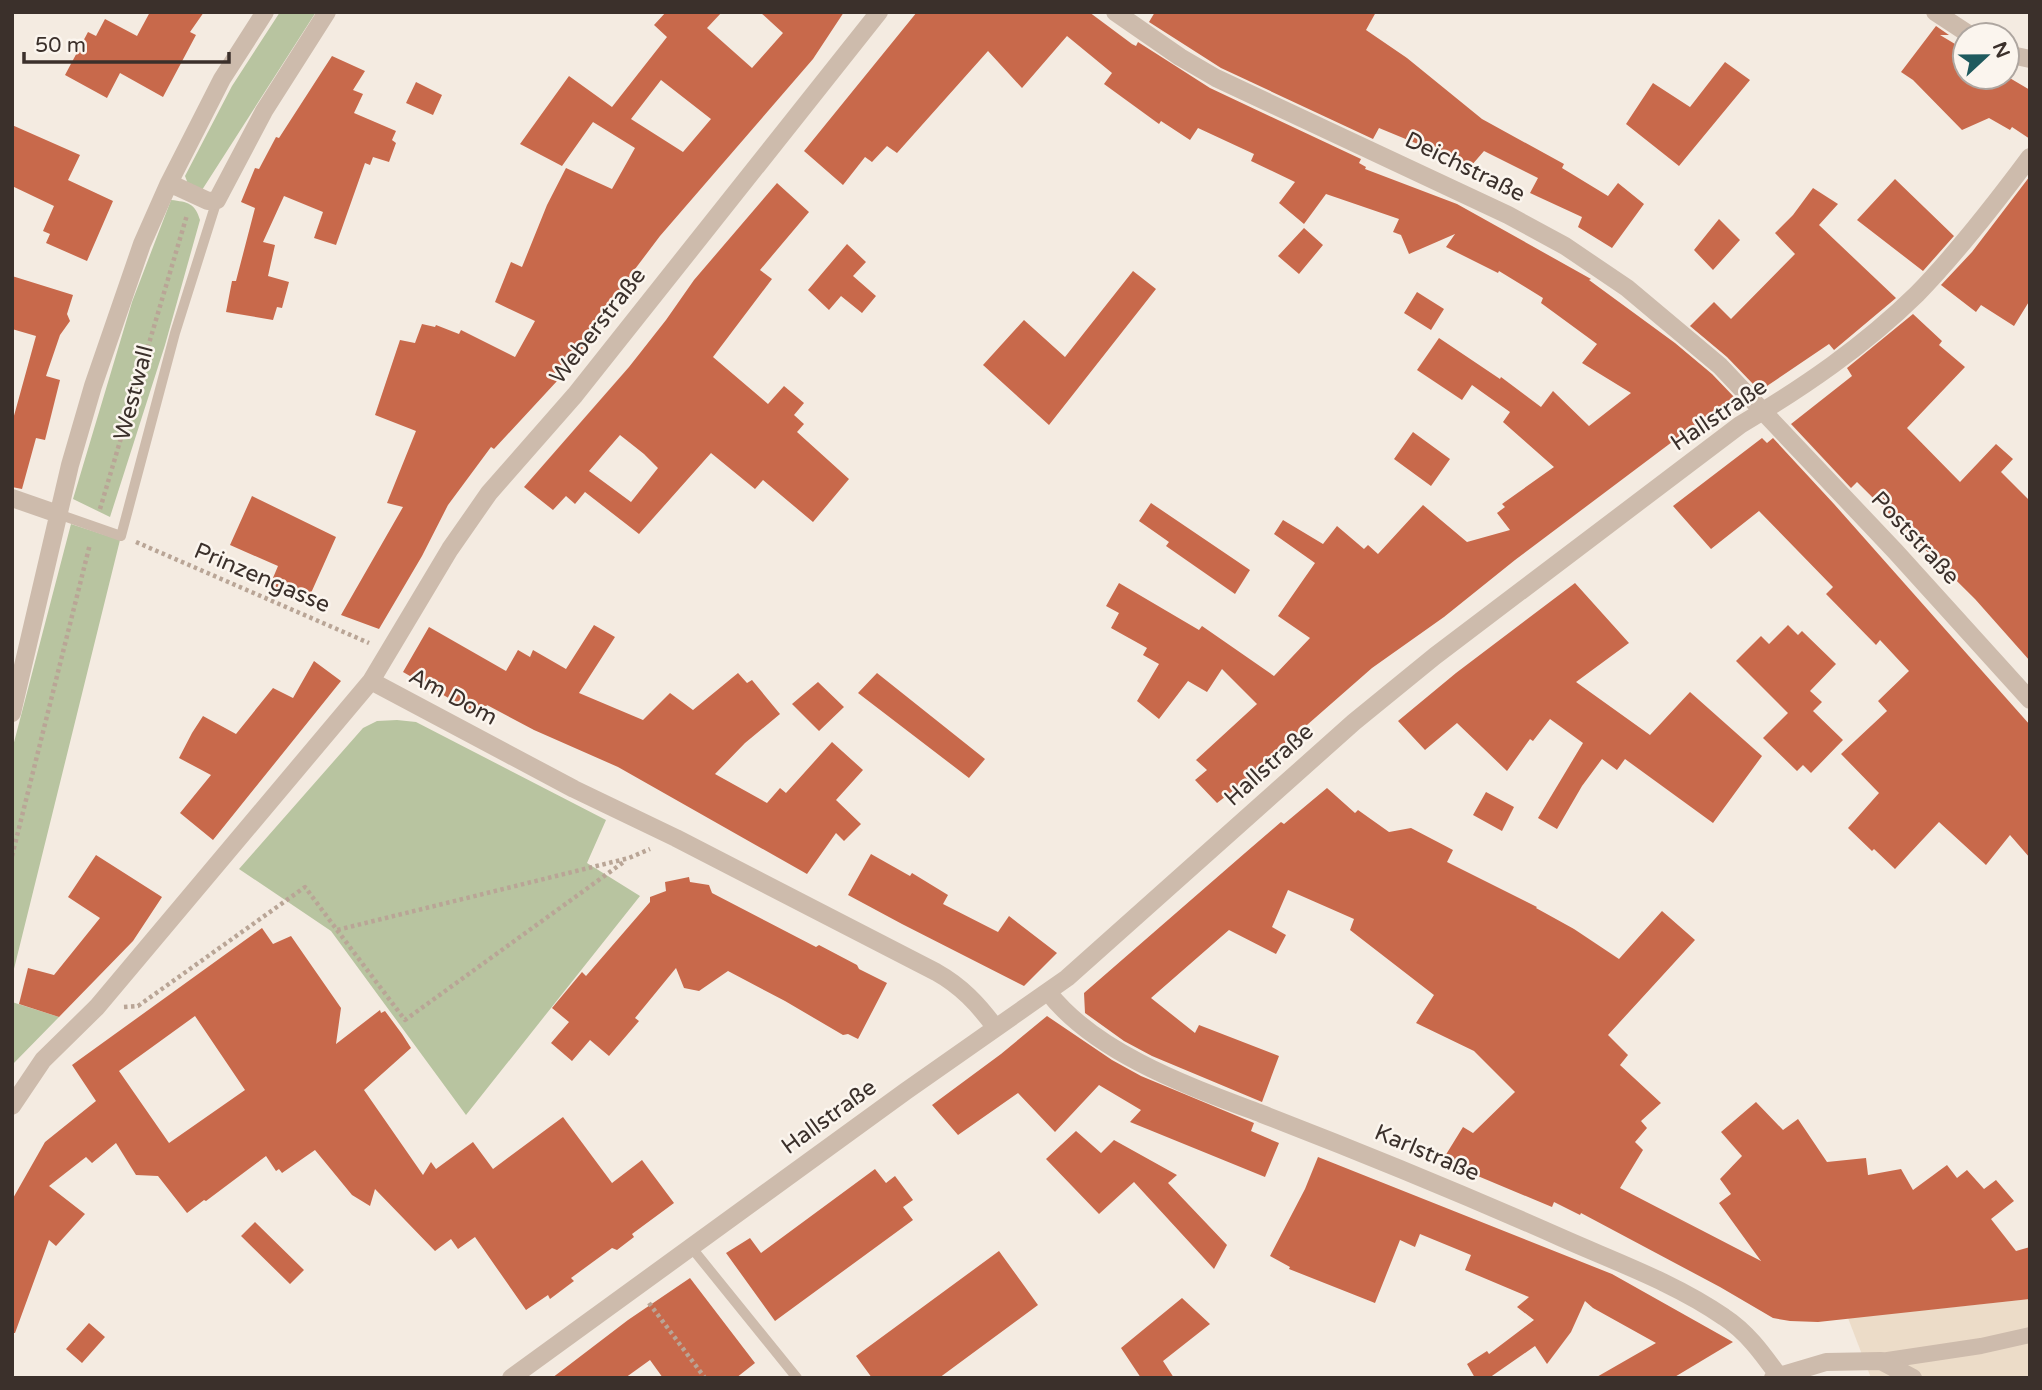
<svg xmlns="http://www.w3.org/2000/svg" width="2042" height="1390" font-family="'Varela Round',sans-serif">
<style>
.green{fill:#b8c4a0}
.plaza{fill:#ecdcc8}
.building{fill:#c8694b;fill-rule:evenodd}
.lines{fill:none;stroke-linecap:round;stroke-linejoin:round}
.path{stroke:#b9a596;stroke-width:4.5;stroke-dasharray:3.5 3.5;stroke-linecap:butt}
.service{stroke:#cdbbac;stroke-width:10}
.pedestrian{stroke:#cdbbac;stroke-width:16}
.minor{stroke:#cdbbac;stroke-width:18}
.labels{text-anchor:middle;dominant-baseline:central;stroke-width:5;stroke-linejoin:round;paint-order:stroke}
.street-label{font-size:23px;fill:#3b302b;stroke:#fbf5ee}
</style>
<rect width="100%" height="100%" fill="#f4ebe1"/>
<path class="green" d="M 280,12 L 316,12 L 202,190 L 188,184 L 185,176 L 232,86 Z
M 171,200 C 188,202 195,203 200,220 L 165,345 L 110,517 L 73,499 L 132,302 Z
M 71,524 L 120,540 L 12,977 L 12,750 Z
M 397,720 L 416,722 L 606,820 L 587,863 L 640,896 L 466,1115 L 331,931 L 239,869 L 363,728 L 377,721 Z
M 12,1002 L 59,1017 L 12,1065 Z"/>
<path class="plaza" d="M 2030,1299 L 2030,1378 L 1871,1378 L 1848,1318 Z"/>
<path class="building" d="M 150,12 L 204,12 L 190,32 L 196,35 L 163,97 L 120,73 L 107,98 L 65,75 L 88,32 L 96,36 L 105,19 L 137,36 Z
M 666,12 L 722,12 L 707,28 L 752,68 L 783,33 L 760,12 L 844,12 L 813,59 L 660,236 L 629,277 L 631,278 L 607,308 L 609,309 L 570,367 L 494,449 L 491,447 L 448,505 L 422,556 L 379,629 L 341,615 L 403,507 L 387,503 L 416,431 L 375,415 L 400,340 L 415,343 L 422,324 L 435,327 L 436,325 L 459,334 L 461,330 L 515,357 L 535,321 L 495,302 L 511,262 L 522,267 L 547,205 L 566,168 L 612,189 L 635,148 L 593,122 L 562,166 L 520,144 L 569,76 L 612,107 L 667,37 L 654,25 ZM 661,80 L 711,119 L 683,152 L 631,119 Z
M 917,12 L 1089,12 L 1132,44 L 1136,46 L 1138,42 L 1210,88 L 1361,159 L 1359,163 L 1366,167 L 1365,169 L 1457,204 L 1591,279 L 1589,280 L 1675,343 L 1712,374 L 1736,399 L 1682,440 L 1680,436 L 1515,560 L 1444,617 L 1372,668 L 1291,739 L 1290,738 L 1247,780 L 1217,803 L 1195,780 L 1207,770 L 1196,760 L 1257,704 L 1222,669 L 1207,692 L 1188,681 L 1159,719 L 1137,701 L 1159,664 L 1143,655 L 1147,648 L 1111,628 L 1119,613 L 1106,606 L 1119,583 L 1199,630 L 1202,626 L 1274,676 L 1310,638 L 1278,616 L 1315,563 L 1274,534 L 1283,520 L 1323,544 L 1337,526 L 1364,549 L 1368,545 L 1378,554 L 1423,505 L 1467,542 L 1510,530 L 1497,513 L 1505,507 L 1502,504 L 1554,467 L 1503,422 L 1510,412 L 1472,385 L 1462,400 L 1417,370 L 1439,338 L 1500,379 L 1501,377 L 1541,407 L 1553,391 L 1589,426 L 1631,393 L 1582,363 L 1597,344 L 1541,303 L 1543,298 L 1499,271 L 1498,273 L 1446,247 L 1455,234 L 1409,254 L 1401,235 L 1393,232 L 1399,219 L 1326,194 L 1304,224 L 1279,203 L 1295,182 L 1251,161 L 1254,154 L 1198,128 L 1190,140 L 1161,121 L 1159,124 L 1104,84 L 1112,73 L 1067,36 L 1022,88 L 988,51 L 897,153 L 887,146 L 872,162 L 865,157 L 843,185 L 804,151 Z
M 1155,12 L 1376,12 L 1366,30 L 1407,58 L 1482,119 L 1564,164 L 1562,168 L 1608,196 L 1618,183 L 1644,204 L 1612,248 L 1578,227 L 1582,217 L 1530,193 L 1538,178 L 1484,151 L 1471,166 L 1379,128 L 1373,139 L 1221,68 L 1149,22 Z
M 1936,26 L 1949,35 L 1940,35 L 1965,50 L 1965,77 L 2008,77 L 2030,90 L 2030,139 L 2012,127 L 2010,130 L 1989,118 L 1962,130 L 1913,80 L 1901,72 Z
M 332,56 L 365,71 L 353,90 L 363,94 L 354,113 L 396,131 L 392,140 L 396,143 L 389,162 L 373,157 L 370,165 L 365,163 L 336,245 L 314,238 L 323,212 L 284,196 L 263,242 L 275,245 L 268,276 L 289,282 L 282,308 L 277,307 L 273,320 L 226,312 L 232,281 L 236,281 L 255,208 L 241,202 L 255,168 L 259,169 L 276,137 L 279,138 Z
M 1725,62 L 1750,80 L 1679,166 L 1626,124 L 1653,83 L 1690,107 Z
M 416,82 L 442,95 L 433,115 L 406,103 Z
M 12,125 L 80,155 L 68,180 L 113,201 L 87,261 L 46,243 L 50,234 L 43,231 L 54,206 L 12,186 Z
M 2030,176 L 2030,300 L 2014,326 L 1981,305 L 1976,312 L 1941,285 L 1972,252 Z
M 1895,179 L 1954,236 L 1923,271 L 1857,220 Z
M 777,183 L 809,212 L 760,270 L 772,279 L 713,357 L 768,404 L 784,386 L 804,403 L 794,415 L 804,424 L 797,432 L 849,479 L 813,522 L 763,480 L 755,489 L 711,453 L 639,534 L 585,492 L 575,504 L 566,496 L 553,510 L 524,487 L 629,367 L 666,320 L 694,280 ZM 620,435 L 644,454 L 658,468 L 631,502 L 589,471 Z
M 1813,188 L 1838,204 L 1819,225 L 1896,298 L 1834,350 L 1829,344 L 1764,388 L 1759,381 L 1754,385 L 1727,357 L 1690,326 L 1714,302 L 1731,319 L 1795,254 L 1775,233 L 1793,215 Z
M 1719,219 L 1740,240 L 1713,270 L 1694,250 Z
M 1304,228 L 1323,245 L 1299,274 L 1278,256 Z
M 847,244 L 866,262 L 853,276 L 876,296 L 862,313 L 841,296 L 829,310 L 808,290 Z
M 1133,271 L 1156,289 L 1049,425 L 983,365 L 1024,320 L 1065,357 Z
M 12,276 L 73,295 L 67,314 L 70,321 L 60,335 L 46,376 L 60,380 L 45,440 L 36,438 L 22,489 L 12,487 L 12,423 L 36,336 L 12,329 Z
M 1417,292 L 1444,309 L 1431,330 L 1404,313 Z
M 1913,314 L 1942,341 L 1939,345 L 1965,367 L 1907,428 L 1960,482 L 1996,444 L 2013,459 L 2001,472 L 2030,501 L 2030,661 L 1975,599 L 1857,482 L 1851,488 L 1791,424 L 1852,376 L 1847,368 Z
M 1413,432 L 1450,459 L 1431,486 L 1394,459 Z
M 1762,438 L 1767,443 L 1773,438 L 1834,504 L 2030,725 L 2030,858 L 2010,835 L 1986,865 L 1939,822 L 1895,869 L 1874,849 L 1872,851 L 1848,828 L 1879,793 L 1841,754 L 1887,711 L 1878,701 L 1909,671 L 1880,640 L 1876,645 L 1826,594 L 1833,587 L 1759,511 L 1711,549 L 1673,506 Z
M 252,496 L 336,537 L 307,602 L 270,585 L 278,566 L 230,545 Z
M 1151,503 L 1250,570 L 1235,594 L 1166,546 L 1169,542 L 1139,521 Z
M 1575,583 L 1629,643 L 1576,682 L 1650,735 L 1690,692 L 1762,756 L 1713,823 L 1625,759 L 1617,770 L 1602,759 L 1582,786 L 1557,829 L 1538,818 L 1583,743 L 1550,719 L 1533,741 L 1530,739 L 1507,771 L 1457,723 L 1425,750 L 1398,721 L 1456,673 Z
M 594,625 L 615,637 L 579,693 L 643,720 L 670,693 L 693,710 L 738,673 L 747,683 L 752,680 L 780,714 L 745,743 L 715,774 L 767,803 L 780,788 L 786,793 L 832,742 L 863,770 L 836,800 L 861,824 L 844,841 L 836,833 L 807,874 L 618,767 L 534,730 L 487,705 L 480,716 L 403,672 L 429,627 L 506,671 L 518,650 L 530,657 L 533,650 L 566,669 Z
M 1788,625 L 1798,635 L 1802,631 L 1836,664 L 1810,691 L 1822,702 L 1813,711 L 1843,740 L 1811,773 L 1803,765 L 1797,771 L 1763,738 L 1788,713 L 1736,661 L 1761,636 L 1769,644 Z
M 314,661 L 341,681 L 213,840 L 180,813 L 211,775 L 179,758 L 192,733 L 203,716 L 236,734 L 273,688 L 293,698 Z
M 877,673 L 985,759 L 969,778 L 858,693 Z
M 818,682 L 844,707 L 819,731 L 792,704 Z
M 1327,788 L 1355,813 L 1358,810 L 1389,832 L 1411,828 L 1453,850 L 1447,862 L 1537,907 L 1536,908 L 1574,929 L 1619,959 L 1662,911 L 1695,940 L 1608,1035 L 1628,1055 L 1620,1065 L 1661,1103 L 1641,1121 L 1647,1128 L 1635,1142 L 1643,1150 L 1620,1188 L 1761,1261 L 1719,1203 L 1731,1194 L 1720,1179 L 1742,1156 L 1721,1132 L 1756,1102 L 1783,1130 L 1798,1119 L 1827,1162 L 1866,1158 L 1868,1175 L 1901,1169 L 1913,1190 L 1947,1165 L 1957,1178 L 1967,1170 L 1984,1189 L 1996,1180 L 2014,1201 L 1991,1219 L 2016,1251 L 2030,1247 L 2030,1299 L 1818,1322 L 1790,1321 L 1773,1318 L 1720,1287 L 1581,1213 L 1580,1215 L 1554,1202 L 1552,1207 L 1442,1161 L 1463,1127 L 1473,1133 L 1515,1092 L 1474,1051 L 1416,1023 L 1434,995 L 1350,930 L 1354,919 L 1288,890 L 1272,927 L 1286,935 L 1276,954 L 1229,930 L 1151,998 L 1195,1033 L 1199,1025 L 1279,1056 L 1262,1102 L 1152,1056 L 1124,1041 L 1085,1013 L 1084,993 L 1245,853 L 1281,822 L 1284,824 Z
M 1486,792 L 1514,807 L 1502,831 L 1473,815 Z
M 871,854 L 910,876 L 912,873 L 948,895 L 943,904 L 998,932 L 1009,916 L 1057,953 L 1024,986 L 902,924 L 848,895 Z
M 96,855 L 162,897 L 133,941 L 59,1017 L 19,1004 L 28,968 L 54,975 L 100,918 L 68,897 Z
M 689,877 L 690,882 L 709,885 L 712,893 L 816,947 L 819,945 L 857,965 L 859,969 L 887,983 L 858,1039 L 848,1034 L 843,1035 L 785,1001 L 728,971 L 699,991 L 684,988 L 676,968 L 635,1018 L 639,1021 L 609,1056 L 590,1040 L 572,1061 L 551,1043 L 569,1022 L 552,1008 L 582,972 L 586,976 L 650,902 L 650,897 L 666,891 L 665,882 Z
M 262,928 L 273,944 L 291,936 L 341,1008 L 336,1044 L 380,1010 L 381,1013 L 385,1011 L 402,1034 L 411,1048 L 364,1090 L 423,1175 L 431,1162 L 436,1169 L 473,1142 L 493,1169 L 563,1117 L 612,1183 L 642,1160 L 674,1203 L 632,1234 L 634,1237 L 617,1250 L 612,1248 L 571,1278 L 574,1281 L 550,1299 L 548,1295 L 526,1310 L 475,1237 L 458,1249 L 451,1239 L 435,1251 L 375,1189 L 370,1206 L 352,1195 L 315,1150 L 282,1173 L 279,1169 L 276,1171 L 266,1156 L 206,1201 L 204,1200 L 187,1213 L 158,1176 L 136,1175 L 116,1143 L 92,1163 L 86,1157 L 49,1186 L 85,1214 L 56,1246 L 49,1240 L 15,1333 L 12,1333 L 12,1200 L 45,1142 L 96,1101 L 72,1065 ZM 195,1016 L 245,1090 L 169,1143 L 119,1071 Z
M 1047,1016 L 1112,1060 L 1141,1076 L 1254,1123 L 1251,1131 L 1279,1143 L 1265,1177 L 1130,1122 L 1141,1110 L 1099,1085 L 1055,1132 L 1018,1093 L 958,1135 L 932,1105 L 1001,1054 Z
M 1076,1131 L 1101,1153 L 1114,1140 L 1177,1175 L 1168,1183 L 1227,1245 L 1214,1269 L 1134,1182 L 1099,1214 L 1046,1159 Z
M 1318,1157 L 1612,1274 L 1733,1342 L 1673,1378 L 1595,1378 L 1656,1343 L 1593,1308 L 1585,1301 L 1571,1332 L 1547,1364 L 1535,1346 L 1489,1378 L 1475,1378 L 1467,1364 L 1487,1351 L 1489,1354 L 1534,1320 L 1517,1307 L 1529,1297 L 1465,1270 L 1471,1255 L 1420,1234 L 1415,1247 L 1400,1240 L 1375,1303 L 1289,1269 L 1290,1267 L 1270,1256 L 1305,1189 Z
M 875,1169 L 886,1183 L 895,1176 L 913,1200 L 903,1207 L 913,1220 L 775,1321 L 726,1253 L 750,1238 L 761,1253 Z
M 255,1222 L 304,1270 L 290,1284 L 241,1236 Z
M 999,1251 L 1038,1305 L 939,1378 L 872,1378 L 856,1356 Z
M 690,1278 L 755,1363 L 736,1378 L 663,1378 L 650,1360 L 625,1378 L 552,1378 L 628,1320 Z
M 1182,1298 L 1210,1324 L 1163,1361 L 1174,1378 L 1141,1378 L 1121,1348 Z
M 89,1323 L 105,1337 L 82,1363 L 66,1349 Z"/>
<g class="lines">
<path class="path" d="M 100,509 L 187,215
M 136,542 L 369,643
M 12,856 L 90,544
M 337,930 L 405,1020 L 625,861
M 124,1007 L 138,1006 L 305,887 L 337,930 L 629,858 L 650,849
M 649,1303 L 705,1378"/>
<path class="service" d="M 58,514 L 121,536 L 175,333 L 217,200
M 691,1247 L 797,1378"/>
<path class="pedestrian" d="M 1881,1361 L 1981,1346 L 2030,1335"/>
<path class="minor" d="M 1115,12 L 1180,57 L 1216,78 L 1508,215 L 1565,246 L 1627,288 L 1720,366 L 1895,551 L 2030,700
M 1935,12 L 1970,35
M 2007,54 L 2030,59
M 169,183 L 208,201 L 217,200 L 264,111 L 327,12
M 12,498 L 58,514
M 371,681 L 574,789 L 676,838 L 936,972 C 961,986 978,1004 995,1027
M 12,713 L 70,465 L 93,386 L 142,244 L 169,183 L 222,79 L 265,12
M 1048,992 C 1096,1054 1191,1087 1262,1114 C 1363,1153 1463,1194 1562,1238 C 1616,1262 1675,1283 1724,1317 C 1747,1332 1762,1353 1778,1375
M 12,1106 L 43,1060 L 97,1007 L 371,681 L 450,549 L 489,493 L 575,395 L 879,12
M 511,1378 L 906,1091 L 1067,978 L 1354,722 L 1435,656 L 1740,425 C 1804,387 1864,346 1917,294 C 1958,252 1995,204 2030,157
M 1773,1378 L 1826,1362 L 1881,1361 L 1913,1378"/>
</g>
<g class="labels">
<g class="street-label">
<text transform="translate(1465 167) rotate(26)">Deichstraße</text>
<text transform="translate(598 326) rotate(-52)">Weberstraße</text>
<text transform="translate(134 393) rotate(-75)">Westwall</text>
<text transform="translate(1719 415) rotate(-34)">Hallstraße</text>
<text transform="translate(1915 538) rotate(47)">Poststraße</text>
<text transform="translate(262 578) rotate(23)">Prinzengasse</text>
<text transform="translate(453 697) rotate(28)">Am Dom</text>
<text transform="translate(1269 765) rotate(-42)">Hallstraße</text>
<text transform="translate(829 1117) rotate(-36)">Hallstraße</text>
<text transform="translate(1427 1153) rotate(23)">Karlstraße</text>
</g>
</g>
<rect width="2042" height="1390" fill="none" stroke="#3b302b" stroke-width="28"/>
<g transform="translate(1986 56) rotate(68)"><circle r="33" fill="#fbf5ee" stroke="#aea6a0" stroke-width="2"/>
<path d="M0-5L12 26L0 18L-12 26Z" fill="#1f5a5e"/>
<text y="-10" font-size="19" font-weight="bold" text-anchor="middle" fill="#3b302b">N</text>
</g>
<path d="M24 52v10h205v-10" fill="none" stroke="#3b302b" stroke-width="3.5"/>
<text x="35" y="52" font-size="21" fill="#3b302b" stroke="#fbf5ee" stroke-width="5" paint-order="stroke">50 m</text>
</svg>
